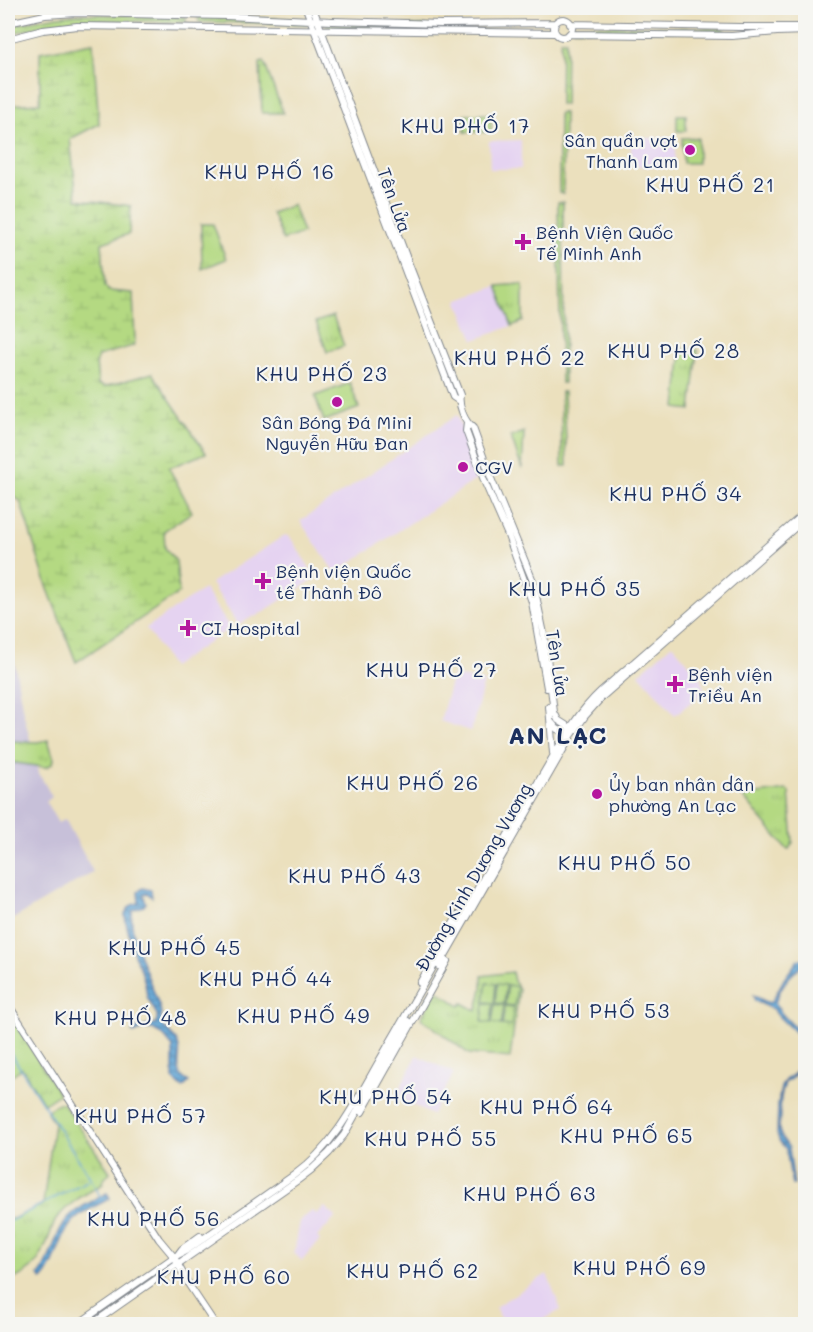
<svg xmlns="http://www.w3.org/2000/svg" width="813" height="1332" font-family="Mali,sans-serif">
<style>
.built{fill:#e5d3f1}
.industrial{fill:#c7c0d9}
.grass{fill:url(#grass-tufts);stroke:#688470;stroke-width:1.5}
.wetland{fill:url(#wetland-marsh);stroke:#688470;stroke-width:1.5}
.pitch{fill:#b4d982;stroke:#688470;stroke-width:1.5}
.water{fill:url(#water-rules);stroke:#3c6898;stroke-width:1.5}
.lines{fill:none;stroke-linecap:round;stroke-linejoin:round}
.stream{stroke:#5da2d2;stroke-width:1.5}
.major-casing{stroke:#83888e;stroke-width:8}
.major{stroke:#fff;stroke-width:6}
.poi-dot{fill:#b5179e;stroke:#f6f6f2;stroke-width:2}
.labels{text-anchor:middle;dominant-baseline:central;stroke-width:4.5;stroke-linejoin:round;paint-order:stroke}
.poi-label{font-size:18px;fill:#1b2f5e;stroke:#f6f6f2;text-anchor:start}
.street-label{font-size:18px;fill:#1b2f5e;stroke:#f6f6f2}
.neighbourhood-label{font-size:20px;letter-spacing:1.5px;fill:#1b2f5e;stroke:#f6f6f2}
.district-label{font-size:24px;font-weight:bold;letter-spacing:1.5px;fill:#1b2f5e;stroke:#f6f6f2}
</style>
<defs>
<pattern id="grass-tufts" width="24" height="20" patternUnits="userSpaceOnUse" patternTransform="scale(1.5)"><rect width="24" height="20" fill="#b4d982"/><path d="M3 7l-1-3M5 7V3M7 7l1-3M15 17l-1-3M17 17v-4M19 17l1-3" fill="none" stroke="#9abb73"/></pattern>
<pattern id="wetland-marsh" width="20" height="14" patternUnits="userSpaceOnUse" patternTransform="scale(1.5)"><rect width="20" height="14" fill="#b4d982"/><path d="M1 5h8M5 5V1M11 12h8M15 12V8" fill="none" stroke="#9abb73"/></pattern>
<pattern id="water-rules" width="6" height="5" patternUnits="userSpaceOnUse" patternTransform="scale(1.5)"><rect width="6" height="5" fill="#5da2d2"/><path d="M0 2.5h6" fill="none" stroke="#4c84ae"/></pattern>
</defs>
<rect width="100%" height="100%" fill="#f6f6f2"/>
<filter id="ink" filterUnits="userSpaceOnUse"><feTurbulence type="fractalNoise" baseFrequency=".0167" numOctaves="2"/><feDisplacementMap in="SourceGraphic" scale="12" xChannelSelector="R" yChannelSelector="G"/><feConvolveMatrix kernelMatrix="1 2 1 2 8 2 1 2 1" color-interpolation-filters="sRGB"/></filter>
<filter id="wash" filterUnits="userSpaceOnUse"><feTurbulence type="fractalNoise" baseFrequency=".008" numOctaves="4" result="noise"/><feDisplacementMap in="SourceGraphic" scale="24" xChannelSelector="R" yChannelSelector="G"/><feGaussianBlur stdDeviation="1.35" result="paint"/><feColorMatrix in="noise" values="0 0 0 0 0 0 0 0 0 0 0 0 0 0 0 0 0 1.4 0 .05"/><feComposite in="paint" operator="in"/></filter>
<g filter="url(#wash)">
<rect width="100%" height="100%" fill="#ebe0bd"/>
<path class="built" d="M 631,138 L 675,138 L 675,167 L 631,166 Z
M 521,140 L 521,169 L 490,169 L 489,141 Z
M 497,286 L 512,326 L 474,340 L 458,302 L 459,300 Z
M 457,415 L 480,477 L 335,573 L 300,521 Z
M 285,535 L 290,537 L 316,578 L 255,617 L 254,616 L 238,625 L 211,583 Z
M 204,589 L 230,628 L 172,667 L 146,628 Z
M 672,644 L 700,677 L 705,691 L 675,715 L 639,674 Z
M 453,675 L 484,682 L 471,731 L 440,721 Z
M 417,1055 L 454,1073 L 432,1115 L 396,1096 Z
M 325,1207 L 336,1217 L 317,1237 L 320,1240 L 302,1261 L 294,1253 L 300,1221 L 312,1211 L 316,1214 Z
M 547,1274 L 561,1310 L 534,1324 L 504,1324 L 495,1307 Z"/>
<path class="industrial" d="M 8,577 L 9,631 L 23,712 L 38,771 L 52,797 L 46,802 L 58,823 L 65,819 L 93,872 L 8,922 Z"/>
<path class="grass" d="M 79,14 L 186,17 L 186,22 L 82,20 L 54,23 L 8,34 L 8,26 L 57,16 Z
M 198,17 L 305,19 L 307,24 L 199,22 Z
M 326,24 L 443,26 L 443,29 L 327,27 Z
M 574,25 L 724,29 L 724,32 L 574,29 Z
M 561,40 L 566,40 L 565,104 L 560,104 Z
M 264,62 L 283,113 L 262,113 L 260,63 Z
M 559,113 L 564,113 L 563,194 L 559,193 Z
M 558,202 L 563,202 L 564,383 L 561,383 Z
M 293,205 L 303,233 L 283,240 L 272,213 Z
M 201,224 L 213,224 L 226,259 L 202,269 Z
M 521,284 L 523,285 L 523,321 L 512,326 L 497,286 Z
M 333,316 L 344,346 L 327,352 L 316,322 Z
M 682,349 L 698,350 L 691,410 L 676,408 Z
M 561,392 L 564,392 L 567,466 L 562,466 Z
M 524,432 L 522,469 L 511,437 Z
M 48,740 L 54,759 L 53,763 L 47,767 L 44,767 L 8,762 L 8,741 L 37,742 Z
M 787,790 L 789,792 L 793,842 L 789,849 L 786,848 L 743,797 L 744,796 Z
M 512,972 L 514,981 L 519,989 L 510,1058 L 469,1054 L 421,1018 L 437,990 L 460,1006 L 463,1003 L 477,1011 C 479,996 484,991 482,976 Z
M 8,1011 L 59,1094 L 44,1104 L 22,1068 L 8,1078 Z
M 59,1103 L 63,1103 L 110,1172 L 102,1182 L 103,1184 C 83,1195 68,1203 55,1221 C 43,1251 41,1270 8,1281 L 8,1218 L 13,1219 L 43,1204 L 54,1123 L 47,1112 L 49,1109 Z"/>
<path class="wetland" d="M 93,43 L 99,124 L 70,139 L 77,199 L 131,206 L 129,234 L 102,243 L 105,286 L 109,291 L 133,293 L 135,341 L 133,346 L 98,356 L 96,363 L 98,384 L 104,387 L 152,373 L 206,453 L 169,468 L 192,512 L 164,531 L 165,548 L 176,561 L 179,593 L 76,662 L 48,589 L 20,501 L 12,495 L 8,444 L 8,105 L 40,103 L 40,52 Z"/>
<path class="pitch" d="M 491,114 L 491,132 L 465,132 L 464,115 Z
M 677,115 L 686,115 L 686,131 L 677,131 Z
M 682,138 L 698,138 L 698,163 L 683,163 Z
M 350,383 L 359,408 L 324,421 L 315,396 Z
M 487,983 L 496,984 L 494,1003 L 484,1002 Z
M 497,984 L 506,985 L 504,1004 L 495,1003 Z
M 508,985 L 517,987 L 514,1006 L 505,1005 Z
M 484,1003 L 493,1004 L 491,1023 L 482,1022 Z
M 495,1004 L 504,1006 L 501,1025 L 492,1023 Z
M 505,1006 L 514,1007 L 511,1026 L 502,1025 Z"/>
<path class="water" d="M 143,888 L 151,890 L 152,897 L 147,893 L 143,894 L 146,903 L 144,906 L 133,910 C 125,929 153,987 160,1008 C 162,1014 160,1021 163,1026 C 167,1031 172,1035 176,1040 C 186,1055 169,1072 189,1082 L 183,1088 L 173,1079 L 173,1047 L 164,1036 L 153,1029 L 144,1029 L 134,1033 L 132,1032 L 135,1029 L 154,1024 L 157,1021 L 157,1015 L 147,997 L 145,983 L 140,967 L 134,955 L 126,922 L 125,915 L 127,910 L 132,905 L 139,903 L 138,891 Z
M 805,958 L 805,964 C 789,974 781,986 775,1003 C 782,1020 806,1031 805,1047 L 802,1039 L 779,1017 L 773,1009 L 755,1001 L 753,995 C 760,998 764,1002 771,1003 L 784,979 L 798,960 Z
M 805,1060 L 805,1062 L 791,1079 L 785,1082 L 781,1097 L 779,1130 L 782,1138 L 789,1148 L 794,1185 L 792,1185 L 786,1149 L 780,1142 L 777,1134 L 778,1104 L 781,1087 L 785,1080 L 794,1074 Z
M 107,1193 L 110,1198 C 97,1206 79,1213 70,1225 C 58,1241 57,1264 42,1280 L 39,1275 C 53,1259 53,1236 67,1219 C 76,1208 94,1201 107,1193 Z"/>
<g class="lines">
<path class="stream" d="M 8,1049 L 91,1179 L 101,1198
M 8,1222 L 89,1180"/>
</g>
</g>
<g filter="url(#ink)">
<g class="lines">
<g class="major-casing">
<path id="major" d="M 306,8 L 453,397 L 459,401
M 313,8 L 407,259 L 460,395 C 458,405 464,421 473,428 L 492,481 L 533,581 L 544,634 L 554,712 L 558,720 L 572,729
M554 28a9 9 0 1 1 18 0a9 9 0 1 1-18 0Z
M 8,23 L 45,15 L 77,13 L 227,16 L 333,21 L 441,24 L 555,23
M 570,24 L 739,27 L 806,27
M 569,34 L 732,36 L 777,32 L 806,31
M 8,39 L 43,30 L 77,26 L 555,33
M 467,423 L 466,431 L 485,483 L 507,533 L 532,602 L 547,688
M 549,707 L 553,753
M 551,722 L 557,729 L 569,735
M 439,966 L 571,736 L 585,716 L 602,697 L 806,518
M 420,983 L 458,915
M 8,1004 L 159,1239 L 174,1257 L 189,1285 L 215,1324
M 362,1112 L 447,961
M 179,1253 L 182,1249 L 200,1236
M 78,1324 L 174,1257 L 187,1250 L 294,1175 C 336,1145 357,1099 382,1056 C 421,989 459,922 497,854 C 510,831 523,807 537,784 C 557,751 573,717 601,691 L 806,512
M 92,1324 L 298,1180 L 311,1170 L 329,1153 L 344,1135 L 408,1021"/>
</g>
<use href="#major" class="major"/>
</g>
</g>
<g class="poi-dot">
<circle cx="690" cy="150" r="6"/>
<path d="M520 233h6v6h6v6h-6v6h-6v-6h-6v-6h6z"/>
<circle cx="337" cy="402" r="6"/>
<circle cx="463" cy="467" r="6"/>
<path d="M260 572h6v6h6v6h-6v6h-6v-6h-6v-6h6z"/>
<path d="M185 619h6v6h6v6h-6v6h-6v-6h-6v-6h6z"/>
<path d="M672 675h6v6h6v6h-6v6h-6v-6h-6v-6h6z"/>
<circle cx="597" cy="794" r="6"/>
</g>
<g class="labels">
<g class="poi-label">
<text x="678" y="140" text-anchor="end">Sân quần vợt<tspan x="678" dy="21">Thanh Lam</tspan></text>
<text x="536" y="232">Bệnh Viện Quốc<tspan x="536" dy="21">Tế Minh Anh</tspan></text>
<text x="337" y="422" text-anchor="middle">Sân Bóng Đá Mini<tspan x="337" dy="21">Nguyễn Hữu Đan</tspan></text>
<text x="475" y="467">CGV</text>
<text x="276" y="571">Bệnh viện Quốc<tspan x="276" dy="21">tế Thành Đô</tspan></text>
<text x="201" y="628">CI Hospital</text>
<text x="688" y="674">Bệnh viện<tspan x="688" dy="21">Triều An</tspan></text>
<text x="609" y="784">Ủy ban nhân dân<tspan x="609" dy="21">phường An Lạc</tspan></text>
</g>
<g class="street-label">
<text transform="translate(395 200) rotate(70)">Tên Lửa</text>
<text transform="translate(558 663) rotate(81)">Tên Lửa</text>
<text transform="translate(473 877) rotate(-60)">Đường Kinh Dương Vương</text>
</g>
<g class="neighbourhood-label">
<text x="466" y="125">KHU PHỐ 17</text>
<text x="270" y="171">KHU PHỐ 16</text>
<text x="711" y="184">KHU PHỐ 21</text>
<text x="674" y="350">KHU PHỐ 28</text>
<text x="520" y="357">KHU PHỐ 22</text>
<text x="322" y="373">KHU PHỐ 23</text>
<text x="676" y="493">KHU PHỐ 34</text>
<text x="575" y="588">KHU PHỐ 35</text>
<text x="432" y="669">KHU PHỐ 27</text>
<text x="413" y="782">KHU PHỐ 26</text>
<text x="625" y="862">KHU PHỐ 50</text>
<text x="355" y="875">KHU PHỐ 43</text>
<text x="175" y="947">KHU PHỐ 45</text>
<text x="266" y="978">KHU PHỐ 44</text>
<text x="604" y="1010">KHU PHỐ 53</text>
<text x="304" y="1015">KHU PHỐ 49</text>
<text x="121" y="1017">KHU PHỐ 48</text>
<text x="386" y="1096">KHU PHỐ 54</text>
<text x="547" y="1106">KHU PHỐ 64</text>
<text x="141" y="1115">KHU PHỐ 57</text>
<text x="627" y="1135">KHU PHỐ 65</text>
<text x="431" y="1138">KHU PHỐ 55</text>
<text x="530" y="1193">KHU PHỐ 63</text>
<text x="154" y="1218">KHU PHỐ 56</text>
<text x="640" y="1267">KHU PHỐ 69</text>
<text x="413" y="1270">KHU PHỐ 62</text>
<text x="224" y="1276">KHU PHỐ 60</text>
</g>
<g class="district-label">
<text x="558" y="734">AN LẠC</text>
</g>
</g>
<rect width="813" height="1332" fill="none" stroke="#f6f6f2" stroke-width="30"/>
</svg>
